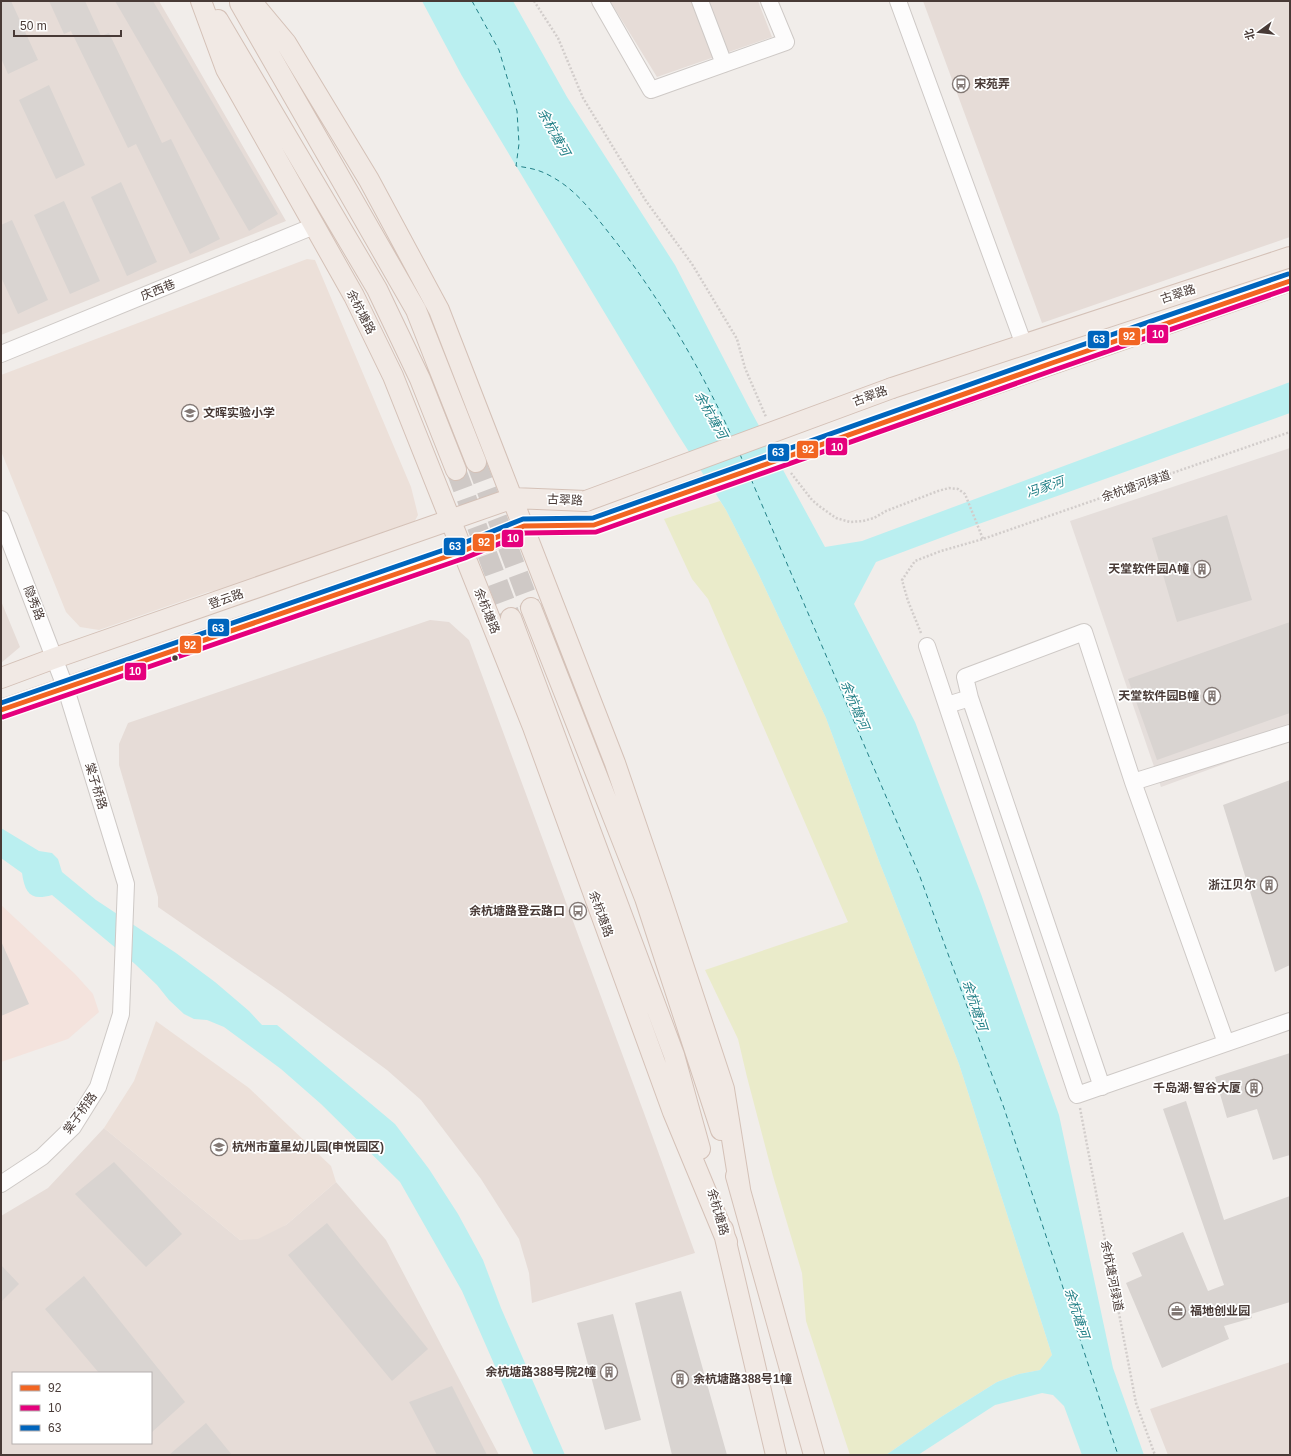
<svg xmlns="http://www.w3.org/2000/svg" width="1291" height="1456" font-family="Helvetica,'Noto Sans SC',sans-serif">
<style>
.residential{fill:#e6dcd7;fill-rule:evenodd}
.commercial{fill:#f4e3dd}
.industrial{fill:#e5dedb}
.education{fill:#ece0d9}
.green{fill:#eaebca}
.water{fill:#baeff0}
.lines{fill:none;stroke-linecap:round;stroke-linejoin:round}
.ferry{stroke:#228087;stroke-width:1;stroke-dasharray:5 4;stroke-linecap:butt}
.building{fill:#d9d4d1}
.major-tunnel{stroke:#cfc9c6;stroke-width:20;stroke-dasharray:20 10;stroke-linecap:butt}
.minor-casing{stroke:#cec9c6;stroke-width:18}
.major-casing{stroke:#d4c1b7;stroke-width:22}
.path{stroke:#d2cdcb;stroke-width:2.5;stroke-dasharray:2 2;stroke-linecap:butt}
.minor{stroke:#fdfcfc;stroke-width:16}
.major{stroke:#f1e9e4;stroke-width:20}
.major-bridge-casing{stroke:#d4c1b7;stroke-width:22;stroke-linecap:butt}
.major-bridge{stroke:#f1e9e4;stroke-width:20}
.bus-1-casing{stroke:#fff;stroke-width:8}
.bus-2-casing{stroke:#fff;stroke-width:8}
.bus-3-casing{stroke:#fff;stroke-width:8}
.bus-1{stroke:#f26522;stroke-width:5}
.bus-2{stroke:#e5007d;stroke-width:5}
.bus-3{stroke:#0065bd;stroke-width:5}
.bus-dot{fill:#483a36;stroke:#fff;stroke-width:1.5}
.labels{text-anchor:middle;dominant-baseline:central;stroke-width:3.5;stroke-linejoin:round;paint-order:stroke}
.poi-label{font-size:12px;font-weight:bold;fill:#483a36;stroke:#fff;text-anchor:end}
.street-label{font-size:12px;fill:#483a36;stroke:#fff}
.water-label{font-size:13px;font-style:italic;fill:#228087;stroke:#fff}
.line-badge{stroke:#fff;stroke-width:1.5}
.badge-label{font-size:11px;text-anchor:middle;font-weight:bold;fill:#fff}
</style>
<rect width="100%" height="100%" fill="#f1edea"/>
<path class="residential" d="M 1,1 L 159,1 L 286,221 L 1,335 Z
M 610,1 L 758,1 L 772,37 L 657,77 Z
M 923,1 L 1290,1 L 1290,237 L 1042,323 Z
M 1,601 L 20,647 L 1,663 Z
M 430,620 L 449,622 L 469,640 L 644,1113 L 695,1253 L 532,1303 L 529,1273 L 519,1239 L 481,1179 L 421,1100 L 387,1070 L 281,992 L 158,907 L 158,897 L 119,765 L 119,744 L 128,723 Z
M 104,1128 L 240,1240 L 286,1225 L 336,1182 L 386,1240 L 499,1455 L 1,1455 L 1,1216 L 48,1188 ZM 13,1373 L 151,1373 L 151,1443 L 13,1443 Z
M 1290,1362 L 1290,1455 L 1168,1455 L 1150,1409 Z"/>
<path class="commercial" d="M 1,905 L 75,974 L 93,994 L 99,1012 L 68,1039 L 1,1062 Z"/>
<path class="industrial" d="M 1290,448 L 1290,740 L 1161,787 L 1070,521 Z"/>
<path class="education" d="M 307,259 L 315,260 L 411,487 L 418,515 L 410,530 L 261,583 L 208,592 L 99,630 L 80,627 L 66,612 L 1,451 L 1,375 Z
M 156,1021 L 249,1088 L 331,1166 L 336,1182 L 286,1225 L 258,1239 L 240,1240 L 104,1128 L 134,1081 Z"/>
<path class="green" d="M 720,501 L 726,510 L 759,575 L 826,718 L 879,861 L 959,1064 L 1052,1355 L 1040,1370 L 1019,1374 L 997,1382 L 941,1417 L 886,1455 L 850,1455 L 806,1321 L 802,1273 L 773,1176 L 747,1077 L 738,1039 L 705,970 L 848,922 L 708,599 L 692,579 L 664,519 Z"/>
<path class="water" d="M 422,1 L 513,1 L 567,97 L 675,265 L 752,413 L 825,547 L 862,541 L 1290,382 L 1290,413 L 959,531 L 876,562 L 854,604 L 915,722 L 981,894 L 1059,1115 L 1113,1368 L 1144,1455 L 1082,1455 L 1064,1406 L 1053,1395 L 1042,1393 L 995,1405 L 918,1455 L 886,1455 L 941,1417 L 997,1382 L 1019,1374 L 1040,1370 L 1052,1355 L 959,1064 L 879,861 L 826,718 L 759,575 L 726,510 L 677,433 L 462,76 Z
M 1,828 L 39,851 L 52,853 L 58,859 L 62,872 L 96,900 L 176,953 L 215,982 L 249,1011 L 262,1025 L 277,1025 L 395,1124 L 429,1169 L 458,1214 L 483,1260 L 501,1308 L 565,1455 L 534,1455 L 462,1291 L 400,1182 L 321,1104 L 281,1069 L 224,1027 L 207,1020 L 194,1019 L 184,1014 L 169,1000 L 157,985 L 135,964 L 52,895 C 31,901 25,894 22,873 L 1,858 Z"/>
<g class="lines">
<path class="ferry" d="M 472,1 L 499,50 L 517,111 L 519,144 L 516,166 C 531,168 541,170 554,178 C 577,191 593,213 609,233 C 658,295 699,365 732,437
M 740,454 L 743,462
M 751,479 L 919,874 L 1004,1108 L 1118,1455"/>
</g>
<path class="building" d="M 1,1 L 11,1 L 38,60 L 8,74 L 1,58 Z
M 49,1 L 85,1 L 101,36 L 109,33 L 162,143 L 171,139 L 220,239 L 190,254 L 136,144 L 128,148 L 71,31 L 64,34 Z
M 115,1 L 153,1 L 278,214 L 249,231 Z
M 49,85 L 85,165 L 56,179 L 19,100 Z
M 121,182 L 157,262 L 127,276 L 91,197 Z
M 64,201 L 100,281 L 70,294 L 34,215 Z
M 12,220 L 48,300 L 18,314 L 1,277 L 1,225 Z
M 1227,515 L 1252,600 L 1177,622 L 1152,538 Z
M 1290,622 L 1290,713 L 1157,760 L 1128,679 Z
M 1290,780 L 1290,965 L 1275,972 L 1223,805 Z
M 1,941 L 29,1004 L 1,1016 Z
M 1290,1053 L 1290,1155 L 1273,1160 L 1257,1109 L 1227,1118 L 1215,1077 Z
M 1186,1101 L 1224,1220 L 1290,1196 L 1290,1302 L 1251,1314 L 1252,1318 L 1224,1326 L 1229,1339 L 1162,1368 L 1126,1283 L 1142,1276 L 1132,1253 L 1183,1232 L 1208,1291 L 1224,1285 L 1163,1109 Z
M 114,1162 L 182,1234 L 146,1267 L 75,1194 Z
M 327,1223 L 428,1349 L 392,1381 L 288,1255 Z
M 1,1265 L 19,1284 L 1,1302 Z
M 84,1276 L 185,1402 L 151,1433 L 151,1373 L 99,1373 L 45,1309 Z
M 681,1291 L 727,1455 L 672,1455 L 635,1303 Z
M 613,1314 L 641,1420 L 605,1430 L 577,1323 Z
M 452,1386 L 487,1455 L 437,1455 L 409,1402 Z
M 206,1423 L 232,1455 L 169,1455 Z"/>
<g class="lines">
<path class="major-tunnel" d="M 476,462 L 531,608
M 456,470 L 511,618"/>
<g class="minor-casing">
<path id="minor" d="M 600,1 L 651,90 L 786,42 L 769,1
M 700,1 L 724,64
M 898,1 L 1024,345
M 1,354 L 314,226
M 1,519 L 66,689 L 126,884 L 121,1014 L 98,1087 L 73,1127 L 42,1157 L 1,1184
M 927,646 L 1077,1095 L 1290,1021
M 970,698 L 965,677 L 1084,632 L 1133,782
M 947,705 L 970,698 L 1102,1087
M 1226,1043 L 1133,782 L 1290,733"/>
</g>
<g class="major-casing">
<path id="major" d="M 201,1 L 226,69 L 354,296 L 393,376 L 533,727 L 673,1112 L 727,1242
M 251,1 L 286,43 L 369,180 L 439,310 L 615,763 L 660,895 L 724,1089 L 740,1189
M 240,3 L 416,310 L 476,462
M 218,20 L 377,289 L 420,379 L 456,470
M 892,388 L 1290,257
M 900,417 L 1290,281
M 531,608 L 645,898 L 721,1130
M 511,618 L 674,1055 L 700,1149
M 1,678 L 55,658 L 513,498 L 586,501
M 1,710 L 463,551 L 524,526 L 594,525
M 736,1176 L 814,1455
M 723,1229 L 776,1455"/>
</g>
<path class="path" d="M 534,1 L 558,38 L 583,98 L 646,201 L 692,264 L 737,339 L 745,368 L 766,417
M 791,473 L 812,500 L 819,506 L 836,518 L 850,522 L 863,521 L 874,518 L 886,511 L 938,491 L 949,488 L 958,489 L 965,494 L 983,539
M 921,633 L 908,601 L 902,580 L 915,561 L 941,551 L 983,539 L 1290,432
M 1080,1108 L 1136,1403 L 1155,1455"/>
<use href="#minor" class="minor"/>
<use href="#major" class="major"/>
<g class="major-bridge-casing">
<path id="major-bridge" d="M 586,501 L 892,388
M 594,525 L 900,417"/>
</g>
<use href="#major-bridge" class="major-bridge"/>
<g class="bus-1-casing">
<path id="bus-1" d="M 1,710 L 463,551 L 524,526 L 594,525 L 1052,363 L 1290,281"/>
</g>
<g class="bus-2-casing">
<path id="bus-2" d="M 3,717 L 465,558 L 525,533 L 596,532 L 1054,370 L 1290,288"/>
</g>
<g class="bus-3-casing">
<path id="bus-3" d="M 1,703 L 461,544 L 523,519 L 593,518 L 1050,356 L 1288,274"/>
</g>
<use href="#bus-1" class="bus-1"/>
<use href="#bus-2" class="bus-2"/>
<use href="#bus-3" class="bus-3"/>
</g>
<defs>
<g id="bus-ring" transform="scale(0.9)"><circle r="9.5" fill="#fff" stroke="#837975" stroke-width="1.5"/><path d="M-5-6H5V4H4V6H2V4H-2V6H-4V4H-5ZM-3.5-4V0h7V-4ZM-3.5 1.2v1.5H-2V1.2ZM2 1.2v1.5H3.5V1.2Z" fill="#837975"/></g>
<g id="school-ring" transform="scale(0.9)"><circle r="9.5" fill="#fff" stroke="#837975" stroke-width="1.5"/><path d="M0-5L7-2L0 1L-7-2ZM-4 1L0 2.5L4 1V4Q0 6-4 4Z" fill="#837975"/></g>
<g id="building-ring" transform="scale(0.9)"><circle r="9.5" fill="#fff" stroke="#837975" stroke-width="1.5"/><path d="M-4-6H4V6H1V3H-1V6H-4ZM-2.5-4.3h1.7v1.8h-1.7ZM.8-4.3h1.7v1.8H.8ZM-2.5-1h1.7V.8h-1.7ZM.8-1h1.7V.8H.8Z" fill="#837975"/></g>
<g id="office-ring" transform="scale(0.9)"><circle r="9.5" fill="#fff" stroke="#837975" stroke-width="1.5"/><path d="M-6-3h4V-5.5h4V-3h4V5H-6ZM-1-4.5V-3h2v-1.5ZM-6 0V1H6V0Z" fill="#837975"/></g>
</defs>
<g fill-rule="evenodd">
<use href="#bus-ring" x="961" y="84"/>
<use href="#school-ring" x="190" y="413"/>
<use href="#building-ring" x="1202" y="569"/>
<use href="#building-ring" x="1212" y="696"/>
<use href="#building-ring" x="1269" y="885"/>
<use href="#bus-ring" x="578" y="911"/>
<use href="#building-ring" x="1254" y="1088"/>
<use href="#school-ring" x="219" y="1147"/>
<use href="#office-ring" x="1177" y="1311"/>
<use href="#building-ring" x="609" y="1372"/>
<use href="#building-ring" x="680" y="1379"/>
</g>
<circle class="bus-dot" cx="175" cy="658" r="3.5"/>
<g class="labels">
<g class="poi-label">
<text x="974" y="84" text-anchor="start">宋苑弄</text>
<text x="203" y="413" text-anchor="start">文晖实验小学</text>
<text x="1189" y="569">天堂软件园A幢</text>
<text x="1199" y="696">天堂软件园B幢</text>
<text x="1256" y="885">浙江贝尔</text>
<text x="565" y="911">余杭塘路登云路口</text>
<text x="1241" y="1088">千岛湖·智谷大厦</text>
<text x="232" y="1147" text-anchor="start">杭州市童星幼儿园(申悦园区)</text>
<text x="1190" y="1311" text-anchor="start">福地创业园</text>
<text x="596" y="1372">余杭塘路388号院2幢</text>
<text x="693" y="1379" text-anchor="start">余杭塘路388号1幢</text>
</g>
<g class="street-label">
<text transform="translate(158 290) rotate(-22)">庆西巷</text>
<text transform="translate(1178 294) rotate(-18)">古翠路</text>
<text transform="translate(361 312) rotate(63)">余杭塘路</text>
<text transform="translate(870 396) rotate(-20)">古翠路</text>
<text transform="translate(1136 486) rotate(-19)">余杭塘河绿道</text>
<text transform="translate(565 500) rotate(2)">古翠路</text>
<text transform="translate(226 599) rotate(-19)">登云路</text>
<text transform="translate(34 603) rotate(69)">隐秀路</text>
<text transform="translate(487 611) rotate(68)">余杭塘路</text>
<text transform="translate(96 786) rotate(73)">棠子桥路</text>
<text transform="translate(601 914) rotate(70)">余杭塘路</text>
<text transform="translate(80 1113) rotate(-54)">棠子桥路</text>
<text transform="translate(718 1212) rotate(74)">余杭塘路</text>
<text transform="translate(1112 1276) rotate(79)">余杭塘河绿道</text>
</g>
<g class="water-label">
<text transform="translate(554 132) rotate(61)">余杭塘河</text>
<text transform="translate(711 415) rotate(61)">余杭塘河</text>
<text transform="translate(1045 487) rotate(-19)">冯家河</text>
<text transform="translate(855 705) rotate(67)">余杭塘河</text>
<text transform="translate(975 1005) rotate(72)">余杭塘河</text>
<text transform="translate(1077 1313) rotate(72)">余杭塘河</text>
</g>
</g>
<g class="line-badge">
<rect x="1146" y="324" width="23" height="20" rx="4" fill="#e5007d"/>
<rect x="1118" y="327" width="23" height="19" rx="4" fill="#f26522"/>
<rect x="1087" y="330" width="23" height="19" rx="4" fill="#0065bd"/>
<rect x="825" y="437" width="23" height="19" rx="4" fill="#e5007d"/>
<rect x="796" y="440" width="23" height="19" rx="4" fill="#f26522"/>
<rect x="767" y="443" width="23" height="19" rx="4" fill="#0065bd"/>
<rect x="501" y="529" width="23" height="19" rx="4" fill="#e5007d"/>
<rect x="472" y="533" width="23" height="19" rx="4" fill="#f26522"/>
<rect x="443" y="537" width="23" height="19" rx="4" fill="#0065bd"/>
<rect x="207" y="618" width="23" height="19" rx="4" fill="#0065bd"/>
<rect x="179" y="635" width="23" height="19" rx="4" fill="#f26522"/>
<rect x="124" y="662" width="23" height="19" rx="4" fill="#e5007d"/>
</g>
<g class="badge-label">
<text x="1158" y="338">10</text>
<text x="1129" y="340">92</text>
<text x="1099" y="343">63</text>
<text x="837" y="451">10</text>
<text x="808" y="453">92</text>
<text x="778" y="456">63</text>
<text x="513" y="542">10</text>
<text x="484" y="546">92</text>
<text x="455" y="550">63</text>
<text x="218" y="632">63</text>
<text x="190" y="649">92</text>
<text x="135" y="675">10</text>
</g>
<rect width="1291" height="1456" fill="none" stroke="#483a36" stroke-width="4"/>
<rect x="12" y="1372" width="140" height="72" fill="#ffffff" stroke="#b6b0af"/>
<rect x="20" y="1385" width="20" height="6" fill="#f26522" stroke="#b6b0af"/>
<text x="48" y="1392" font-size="12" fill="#483a36">92</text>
<rect x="20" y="1405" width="20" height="6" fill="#e5007d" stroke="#b6b0af"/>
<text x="48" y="1412" font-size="12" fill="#483a36">10</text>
<rect x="20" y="1425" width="20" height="6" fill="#0065bd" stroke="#b6b0af"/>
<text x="48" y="1432" font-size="12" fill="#483a36">63</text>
<g transform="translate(1259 32) rotate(255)" stroke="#ffffff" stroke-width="3" paint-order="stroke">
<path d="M0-3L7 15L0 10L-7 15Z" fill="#483a36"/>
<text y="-6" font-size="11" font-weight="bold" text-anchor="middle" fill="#483a36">北</text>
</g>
<path d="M14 30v6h107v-6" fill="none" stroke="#483a36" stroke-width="2"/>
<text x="20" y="30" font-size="12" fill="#483a36" stroke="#ffffff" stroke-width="3" paint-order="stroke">50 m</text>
</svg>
